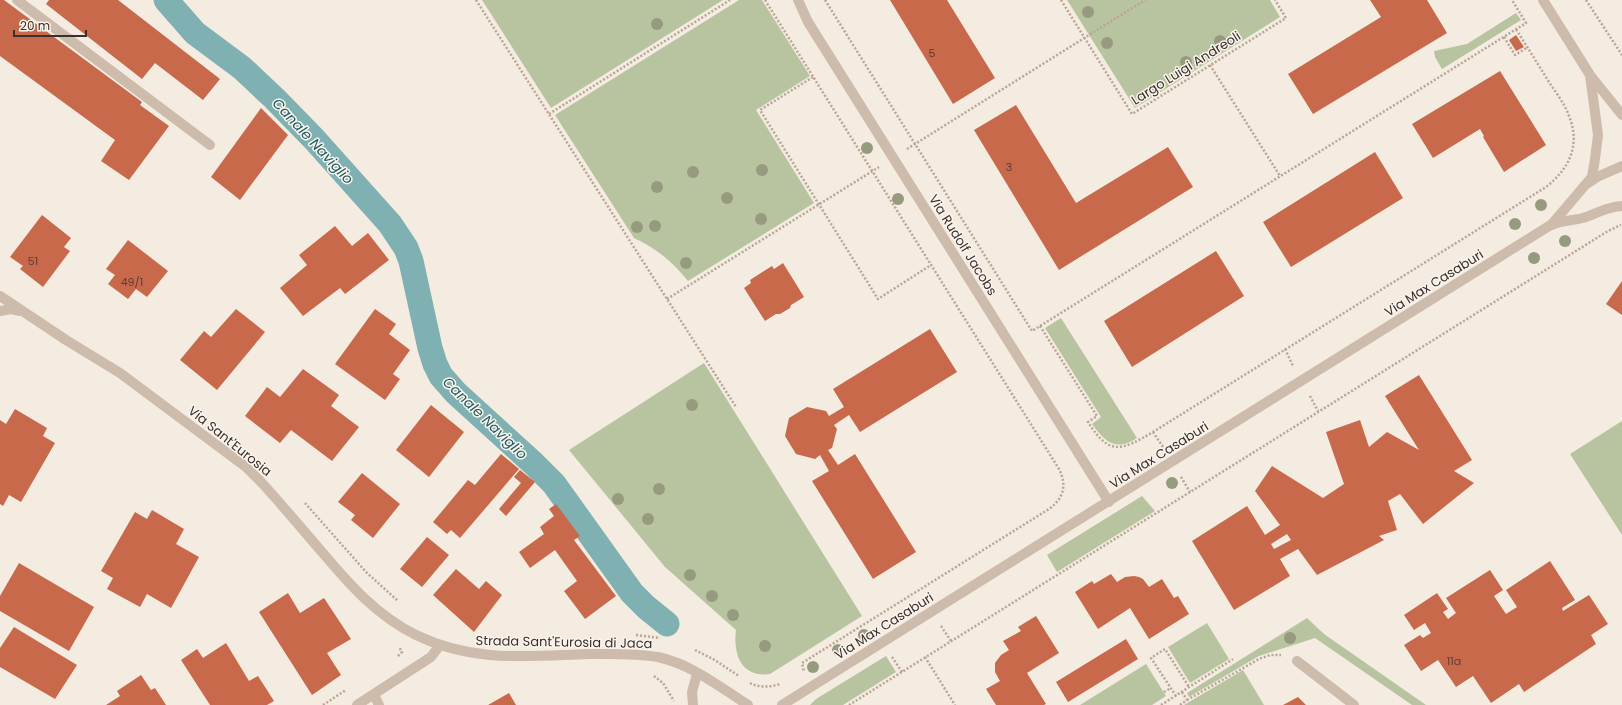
<svg xmlns="http://www.w3.org/2000/svg" width="1622" height="705" font-family="Poppins,sans-serif">
<style>
.green{fill:#b8c4a0}
.lines{fill:none;stroke-linecap:round;stroke-linejoin:round}
.canal{stroke:#7fb0b2;stroke-width:25}
.building{fill:#c8694b;fill-rule:evenodd}
.path{stroke:#b9a596;stroke-width:2.5;stroke-dasharray:2 2;stroke-linecap:butt}
.lane{stroke:#cdbbac;stroke-width:10}
.street{stroke:#cdbbac;stroke-width:10}
.tree{fill:#969b7f}
.labels{text-anchor:middle;dominant-baseline:central;stroke-width:3;stroke-linejoin:round;paint-order:stroke}
.number-label{font-size:11px;fill:#5e3e33}
.street-label{font-size:13px;fill:#3b302b;stroke:#fbf5ee}
.water-label{font-size:14px;font-style:italic;fill:#1f5a5e;stroke:#fbf5ee}
</style>
<rect width="100%" height="100%" fill="#f4ebe1"/>
<path class="green" d="M 482,0 L 723,0 L 551,108 Z
M 739,0 L 762,0 L 810,76 L 756,110 L 814,203 L 688,281 C 673,262 656,248 634,238 L 555,115 Z
M 1067,0 L 1270,0 L 1280,17 L 1135,108 Z
M 1516,13 L 1521,20 L 1442,69 L 1435,57 L 1434,51 L 1467,44 Z
M 1061,318 L 1137,438 C 1116,452 1105,442 1092,424 L 1101,417 L 1045,328 Z
M 704,363 L 862,616 L 770,674 C 741,678 733,654 736,630 L 665,567 L 569,450 Z
M 1622,421 L 1622,535 L 1570,454 Z
M 1142,496 L 1155,511 L 1057,572 L 1047,555 Z
M 1307,618 L 1324,634 L 1426,705 L 1412,705 L 1315,638 L 1259,656 L 1189,697 L 1187,693 Z
M 1207,623 L 1229,659 L 1190,683 L 1168,647 Z
M 886,656 L 896,672 L 843,705 L 810,705 L 816,699 Z
M 1146,664 L 1166,696 L 1152,705 L 1080,705 Z
M 1243,670 L 1264,705 L 1184,705 Z"/>
<g class="lines">
<path class="canal" d="M 166,0 L 195,33 L 242,68 L 275,99 L 314,139 L 390,224 L 406,248 L 411,261 L 430,348 L 435,364 L 441,376 L 456,393 L 534,464 L 554,484 L 632,593 L 646,607 L 667,624"/>
</g>
<path class="building" d="M 0,0 L 4,0 L 142,102 L 140,105 L 169,126 L 129,180 L 101,161 L 115,140 L 0,56 Z
M 49,0 L 118,0 L 220,79 L 203,100 L 155,63 L 142,79 L 46,4 Z
M 890,0 L 947,0 L 995,78 L 953,104 Z
M 1370,0 L 1427,0 L 1447,33 L 1313,114 L 1288,74 L 1381,17 Z
M 1516,35 L 1524,47 L 1516,51 L 1509,40 Z
M 1500,71 L 1546,145 L 1504,172 L 1483,137 L 1484,136 L 1480,129 L 1433,158 L 1412,124 Z
M 1016,105 L 1076,203 L 1168,147 L 1193,187 L 1059,270 L 974,130 Z
M 261,108 L 288,135 L 240,200 L 211,177 Z
M 1375,152 L 1403,198 L 1291,267 L 1263,222 Z
M 42,215 L 71,238 L 64,247 L 70,251 L 43,287 L 20,269 L 23,266 L 10,257 Z
M 335,226 L 352,246 L 368,233 L 389,260 L 345,294 L 340,288 L 303,316 L 280,288 L 307,265 L 299,255 Z
M 128,240 L 168,271 L 147,297 L 136,289 L 128,299 L 108,284 L 115,275 L 106,269 Z
M 1216,251 L 1244,296 L 1132,367 L 1104,321 Z
M 783,263 L 804,297 L 791,305 L 790,308 L 780,314 L 776,314 L 765,321 L 744,288 L 751,283 L 750,280 L 772,266 L 774,269 Z
M 1622,281 L 1622,315 L 1606,304 Z
M 236,309 L 265,332 L 217,390 L 180,360 L 204,331 L 211,337 Z
M 375,309 L 396,324 L 389,334 L 410,350 L 393,374 L 400,379 L 385,400 L 335,364 Z
M 930,329 L 957,372 L 860,432 L 849,415 L 834,425 L 837,429 L 832,448 L 828,450 L 838,465 L 855,454 L 916,552 L 873,579 L 812,481 L 829,471 L 820,455 L 815,459 L 796,454 L 785,436 L 789,418 L 807,407 L 826,411 L 829,416 L 844,407 L 833,389 Z
M 303,369 L 339,395 L 331,406 L 359,427 L 332,461 L 291,430 L 280,443 L 245,416 L 267,387 L 280,397 Z
M 1419,375 L 1472,460 L 1454,471 L 1474,483 L 1423,524 L 1400,494 L 1388,501 L 1397,530 L 1379,536 L 1384,540 L 1317,575 L 1298,549 L 1280,559 L 1290,576 L 1234,610 L 1192,541 L 1247,506 L 1265,535 L 1280,525 L 1255,491 L 1272,466 L 1323,498 L 1344,484 L 1326,432 L 1360,420 L 1369,447 L 1387,432 L 1419,450 L 1385,396 ZM 1287,534 L 1291,540 L 1274,549 L 1271,544 Z
M 431,405 L 464,432 L 429,477 L 396,450 Z
M 15,409 L 47,428 L 43,436 L 55,443 L 21,502 L 9,495 L 3,506 L 0,504 L 0,420 L 6,424 Z
M 501,454 L 519,469 L 460,538 L 451,530 L 447,534 L 433,522 L 468,480 L 475,485 Z
M 520,470 L 535,482 L 506,516 L 499,509 L 521,483 L 514,477 Z
M 362,473 L 400,504 L 373,538 L 351,520 L 355,515 L 338,502 Z
M 556,504 L 580,536 L 574,540 L 616,596 L 585,619 L 564,591 L 577,581 L 555,550 L 530,568 L 519,552 L 544,534 L 540,527 L 554,516 L 549,509 Z
M 152,510 L 184,529 L 176,544 L 199,557 L 171,608 L 147,594 L 140,607 L 107,589 L 113,578 L 101,571 L 135,512 L 147,519 Z
M 427,537 L 449,555 L 422,587 L 400,569 Z
M 1550,561 L 1575,600 L 1562,608 L 1563,611 L 1589,595 L 1608,624 L 1591,635 L 1596,644 L 1524,692 L 1519,684 L 1491,703 L 1473,676 L 1456,687 L 1438,660 L 1421,671 L 1404,645 L 1420,635 L 1423,638 L 1431,633 L 1425,623 L 1414,630 L 1404,615 L 1437,593 L 1448,609 L 1443,612 L 1448,619 L 1456,613 L 1446,598 L 1490,570 L 1503,590 L 1494,596 L 1506,614 L 1517,607 L 1506,590 Z
M 19,563 L 94,607 L 69,651 L 0,611 L 0,596 Z
M 456,569 L 479,589 L 486,581 L 502,595 L 474,632 L 433,595 Z
M 1111,574 L 1117,582 L 1125,577 L 1134,576 L 1139,577 L 1143,579 L 1149,587 L 1162,579 L 1174,598 L 1178,596 L 1189,614 L 1149,639 L 1130,608 L 1098,629 L 1075,592 L 1092,581 L 1094,584 Z
M 288,593 L 300,613 L 324,598 L 351,639 L 327,653 L 341,675 L 312,695 L 259,612 Z
M 1036,616 L 1059,653 L 1027,673 L 1046,704 L 1044,705 L 996,705 L 986,689 L 1000,681 L 995,672 L 995,663 L 1001,655 L 1009,650 L 1003,641 L 1021,631 L 1018,627 Z
M 14,627 L 77,665 L 55,699 L 0,667 L 0,648 Z
M 1126,639 L 1138,659 L 1068,702 L 1056,682 Z
M 226,643 L 249,681 L 258,676 L 274,701 L 267,705 L 210,705 L 181,660 L 197,649 L 203,658 Z
M 141,675 L 151,690 L 155,688 L 166,705 L 106,705 L 120,696 L 117,691 Z
M 509,693 L 516,705 L 488,705 Z
M 1298,697 L 1306,705 L 1283,705 Z"/>
<g class="lines">
<path class="path" d="M 476,0 L 736,407
M 765,0 L 1059,469 C 1067,485 1064,498 1049,509 L 802,663 L 804,672
M 825,0 L 1032,331 L 1526,23 L 1512,0
M 1061,0 L 1132,114 L 1286,18 L 1275,0
M 1586,0 L 1622,55
M 1504,37 L 1515,55 L 1528,47
M 1210,65 L 1280,176
M 813,77 L 760,110 L 878,299 L 931,265
M 549,114 L 730,0
M 907,149 L 1145,0
M 667,299 L 879,167
M 1040,326 L 1097,416 L 1088,422 C 1110,457 1122,450 1153,432 L 1546,187 C 1569,169 1581,145 1569,116 C 1565,104 1556,93 1549,82 C 1538,64 1527,47 1516,29
M 1285,349 L 1293,366
M 1310,396 L 1318,411
M 1153,432 L 1163,447
M 1181,477 L 1190,492
M 305,503 L 366,572 L 398,601
M 941,626 L 951,641
M 636,635 L 660,638
M 695,650 L 713,659 L 739,676
M 398,656 L 402,652 L 399,647
M 892,657 L 902,672
M 925,657 L 955,705
M 654,676 L 663,683 L 674,701
M 750,683 C 759,688 770,687 780,684
M 1164,692 L 1171,688
M 1176,696 L 1151,658 L 1165,649 L 1189,687
M 1187,700 L 1259,659 L 1270,655 L 1281,655
M 323,705 L 346,690
M 849,705 L 1608,231 L 1621,225
M 1161,705 L 1233,659
M 1180,705 L 1187,700 L 1182,692"/>
<path class="lane" d="M 17,0 L 210,145
M 1297,661 L 1354,705"/>
<path class="street" d="M 798,0 L 808,22 L 1109,502
M 1543,0 L 1590,75 L 1622,115
M 1588,183 L 1597,177 L 1622,166
M 1552,224 L 1592,177 L 1595,159 L 1598,135 L 1590,75
M 0,296 L 66,340 L 120,373 L 246,467 L 262,483 C 283,506 302,529 322,552 C 349,584 377,616 416,635 C 474,663 527,656 588,654 C 611,654 635,653 658,657 C 691,664 720,687 748,705
M 0,311 L 11,309 L 20,311
M 374,695 L 379,705
M 357,705 L 431,657 L 440,645
M 693,705 L 692,692 L 697,674
M 782,705 L 1549,226 C 1560,220 1571,221 1583,218 C 1596,214 1608,206 1622,206"/>
</g>
<g class="tree">
<circle cx="1088" cy="12" r="6"/>
<circle cx="657" cy="24" r="6"/>
<circle cx="1220" cy="41" r="6"/>
<circle cx="1107" cy="43" r="6"/>
<circle cx="1186" cy="62" r="6"/>
<circle cx="867" cy="148" r="6"/>
<circle cx="762" cy="170" r="6"/>
<circle cx="693" cy="172" r="6"/>
<circle cx="657" cy="187" r="6"/>
<circle cx="727" cy="198" r="6"/>
<circle cx="898" cy="199" r="6"/>
<circle cx="1541" cy="205" r="6"/>
<circle cx="761" cy="219" r="6"/>
<circle cx="1515" cy="224" r="6"/>
<circle cx="655" cy="226" r="6"/>
<circle cx="637" cy="227" r="6"/>
<circle cx="1565" cy="241" r="6"/>
<circle cx="1534" cy="258" r="6"/>
<circle cx="686" cy="263" r="6"/>
<circle cx="692" cy="405" r="6"/>
<circle cx="1172" cy="483" r="6"/>
<circle cx="659" cy="489" r="6"/>
<circle cx="618" cy="499" r="6"/>
<circle cx="648" cy="519" r="6"/>
<circle cx="690" cy="575" r="6"/>
<circle cx="712" cy="596" r="6"/>
<circle cx="733" cy="615" r="6"/>
<circle cx="864" cy="635" r="6"/>
<circle cx="1290" cy="638" r="6"/>
<circle cx="765" cy="646" r="6"/>
<circle cx="838" cy="650" r="6"/>
<circle cx="813" cy="667" r="6"/>
</g>
<g class="labels">
<g class="number-label">
<text x="932" y="53">5</text>
<text x="1009" y="167">3</text>
<text x="33" y="261">51</text>
<text x="132" y="282">49/1</text>
<text x="1454" y="661">11a</text>
</g>
<g class="street-label">
<text transform="translate(1186 68) rotate(-32)">Largo Luigi Andreoli</text>
<text transform="translate(963 245) rotate(58)">Via Rudolf Jacobs</text>
<text transform="translate(1434 283) rotate(-32)">Via Max Casaburi</text>
<text transform="translate(230 441) rotate(39)">Via Sant'Eurosia</text>
<text transform="translate(1159 455) rotate(-32)">Via Max Casaburi</text>
<text transform="translate(884 626) rotate(-32)">Via Max Casaburi</text>
<text transform="translate(564 642) rotate(1)">Strada Sant'Eurosia di Jaca</text>
</g>
<g class="water-label">
<text transform="translate(313 141) rotate(47)">Canale Naviglio</text>
<text transform="translate(485 418) rotate(44)">Canale Naviglio</text>
</g>
</g>
<path d="M14 30v6h72v-6" fill="none" stroke="#3b302b" stroke-width="2"/>
<text x="20" y="30" font-size="12" fill="#3b302b" stroke="#fbf5ee" stroke-width="3" paint-order="stroke">20 m</text>
</svg>
